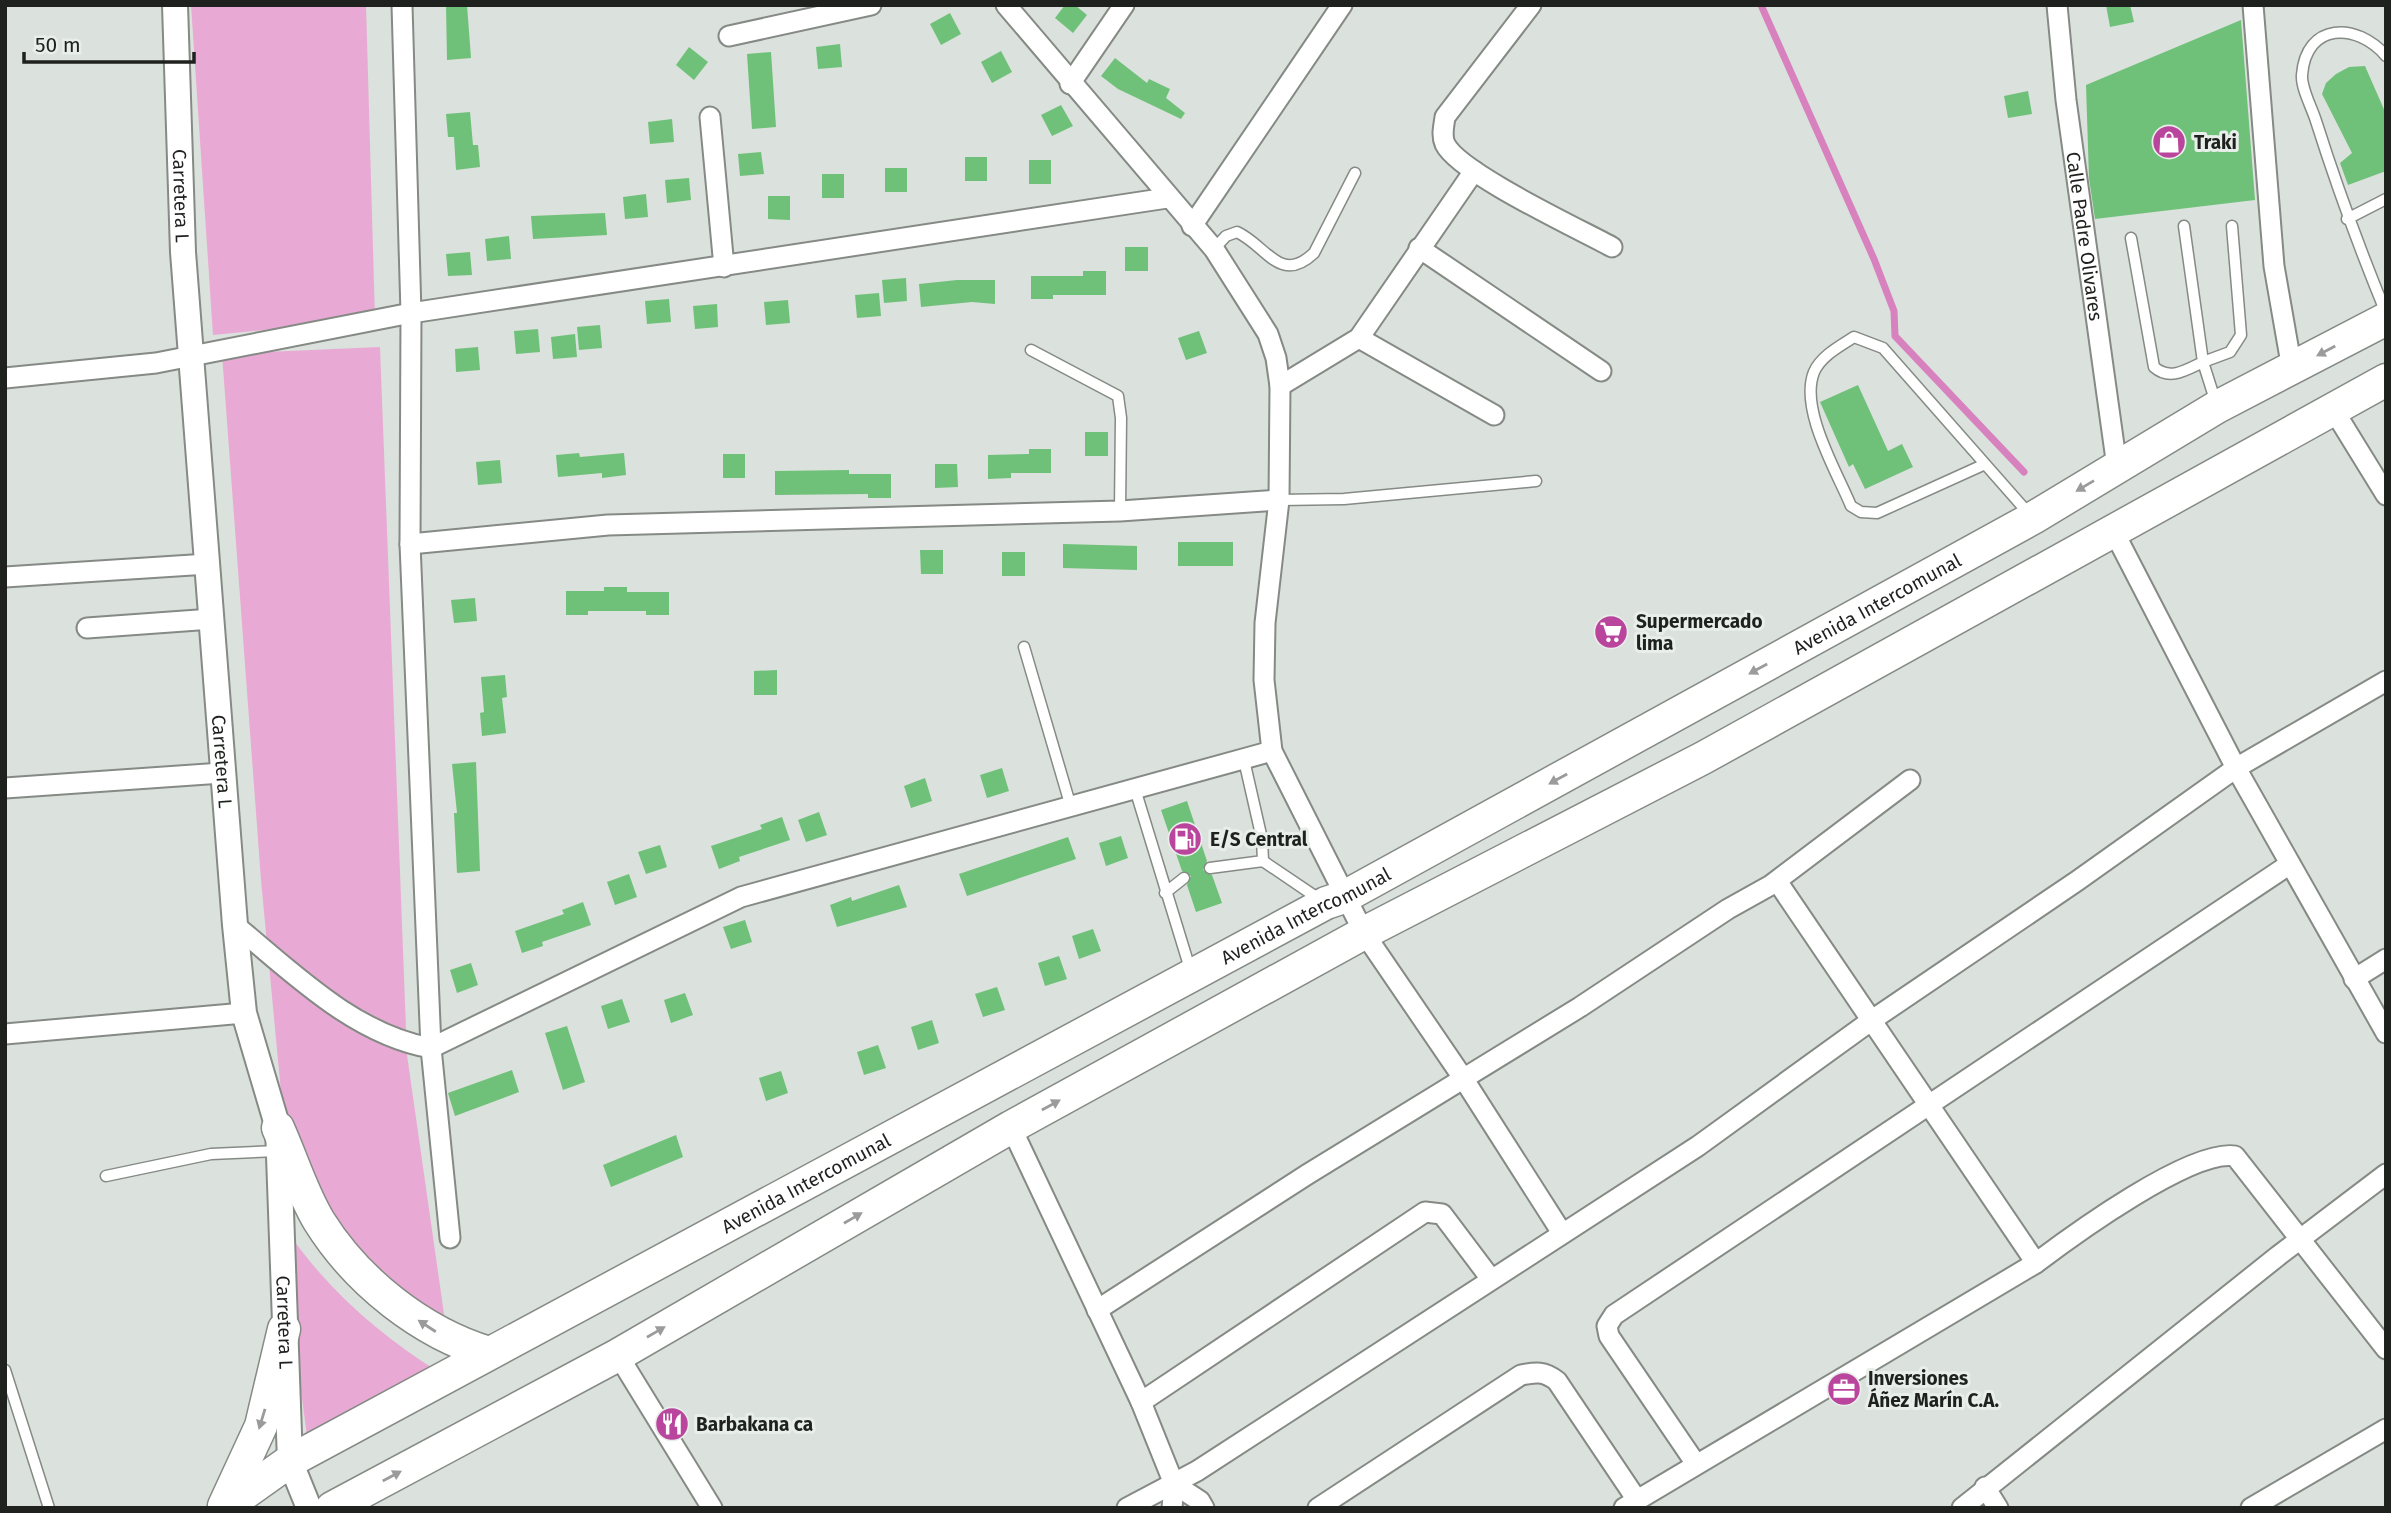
<svg xmlns="http://www.w3.org/2000/svg" width="2391" height="1513" font-family="'Fira Sans',sans-serif">
<style>
.green{fill:#e8aad4}
.lines{fill:none;stroke-linecap:round;stroke-linejoin:round}
.stream{stroke:#d781be;stroke-width:7}
.building{fill:#6fc179}
.service-casing{stroke:#858a85;stroke-width:13}
.minor-casing{stroke:#858a85;stroke-width:23}
.tertiary-casing{stroke:#858a85;stroke-width:28}
.primary-casing{stroke:#858a85;stroke-width:35}
.service{stroke:#fff;stroke-width:10}
.minor{stroke:#fff;stroke-width:19}
.tertiary{stroke:#fff;stroke-width:24}
.primary{stroke:#fff;stroke-width:32}
.oneway{fill:#9a9b9a}
.labels{text-anchor:middle;dominant-baseline:central;stroke-width:6;stroke-linejoin:round;paint-order:stroke}
.poi-label{font-size:19px;font-weight:bold;fill:#1f211f;stroke:#e8eee9;text-anchor:start}
.street-label{font-size:19px;fill:#1f211f;stroke:#e8eee9}
</style>
<rect width="100%" height="100%" fill="#dbe1dc"/>
<path class="green" d="M 191,5 L 366,5 L 375,319 L 213,335 Z
M 380,347 L 407,1055 L 447,1335 L 401,1305 L 288,1166 L 261,880 L 222,354 Z
M 290,1235 C 328,1290 382,1337 439,1372 L 307,1436 L 281,1240 Z"/>
<g class="lines">
<path class="stream" d="M 1761,5 L 1874,259 L 1894,311 L 1895,336 L 2024,472"/>
</g>
<path class="building" d="M 446,5 L 467,5 L 471,58 L 447,60 Z
M 1065,5 L 1075,5 L 1087,15 L 1073,33 L 1055,18 Z
M 2106,5 L 2130,5 L 2134,22 L 2110,27 Z
M 950,13 L 961,34 L 941,45 L 930,24 Z
M 2241,20 L 2255,200 L 2095,219 L 2089,178 L 2086,85 Z
M 840,44 L 842,67 L 818,69 L 816,47 Z
M 689,47 L 708,62 L 694,80 L 676,65 Z
M 1001,51 L 1012,72 L 992,83 L 981,62 Z
M 771,52 L 776,127 L 752,129 L 747,54 Z
M 1115,58 L 1147,83 L 1149,79 L 1170,89 L 1166,98 L 1185,113 L 1181,119 L 1118,89 L 1101,76 Z
M 2365,66 L 2386,114 L 2386,171 L 2348,185 L 2340,163 L 2352,153 L 2322,94 L 2326,83 L 2336,74 L 2349,67 Z
M 2028,91 L 2032,114 L 2008,118 L 2004,96 Z
M 1061,105 L 1073,126 L 1052,136 L 1041,115 Z
M 470,112 L 473,145 L 478,145 L 480,167 L 456,170 L 454,137 L 448,137 L 446,114 Z
M 672,119 L 674,142 L 650,144 L 648,122 Z
M 761,152 L 764,174 L 740,176 L 738,154 Z
M 965,157 L 987,157 L 987,181 L 965,181 Z
M 1029,160 L 1051,160 L 1051,184 L 1029,184 Z
M 885,168 L 907,168 L 907,192 L 885,192 Z
M 822,174 L 844,174 L 844,198 L 822,198 Z
M 689,178 L 691,200 L 667,203 L 665,180 Z
M 646,194 L 648,217 L 625,219 L 623,197 Z
M 768,196 L 790,196 L 790,220 L 768,219 Z
M 605,213 L 607,235 L 533,239 L 531,216 Z
M 509,236 L 511,259 L 487,261 L 485,239 Z
M 1125,247 L 1148,247 L 1148,271 L 1125,271 Z
M 470,252 L 472,275 L 448,276 L 446,254 Z
M 1083,271 L 1106,271 L 1106,295 L 1053,295 L 1053,299 L 1031,299 L 1031,276 L 1083,276 Z
M 906,278 L 907,301 L 884,303 L 882,280 Z
M 957,280 L 995,280 L 995,304 L 972,302 L 921,307 L 919,284 Z
M 879,293 L 881,316 L 857,318 L 855,295 Z
M 669,299 L 671,322 L 647,324 L 645,301 Z
M 788,300 L 790,323 L 766,325 L 764,302 Z
M 717,304 L 718,327 L 695,329 L 693,306 Z
M 600,325 L 602,348 L 579,350 L 577,327 Z
M 538,329 L 540,352 L 516,354 L 514,331 Z
M 1199,331 L 1207,353 L 1186,360 L 1178,338 Z
M 575,334 L 577,357 L 553,359 L 551,337 Z
M 478,347 L 480,370 L 456,372 L 455,349 Z
M 1858,385 L 1888,451 L 1902,444 L 1913,467 L 1865,489 L 1853,464 L 1849,467 L 1820,402 Z
M 1085,432 L 1108,432 L 1108,456 L 1085,456 Z
M 1029,449 L 1051,449 L 1051,473 L 1011,473 L 1011,478 L 988,479 L 988,455 L 1029,454 Z
M 579,453 L 580,457 L 624,453 L 626,475 L 602,478 L 602,473 L 558,477 L 556,455 Z
M 723,454 L 745,454 L 745,478 L 723,478 Z
M 500,460 L 502,483 L 478,485 L 476,462 Z
M 935,464 L 957,464 L 958,487 L 935,488 Z
M 849,470 L 849,474 L 891,474 L 891,498 L 868,498 L 868,494 L 775,495 L 775,471 Z
M 1178,542 L 1233,542 L 1233,566 L 1178,566 Z
M 1063,544 L 1137,546 L 1137,570 L 1063,568 Z
M 920,550 L 943,550 L 943,574 L 921,574 Z
M 1002,552 L 1025,552 L 1025,576 L 1002,576 Z
M 604,587 L 627,587 L 627,592 L 669,592 L 669,615 L 646,615 L 646,611 L 588,611 L 588,615 L 566,615 L 566,591 L 604,591 Z
M 475,598 L 477,621 L 454,623 L 451,600 Z
M 777,670 L 777,695 L 754,695 L 754,671 Z
M 505,675 L 507,697 L 502,698 L 506,733 L 482,736 L 480,713 L 484,712 L 481,677 Z
M 476,762 L 480,871 L 457,873 L 454,813 L 457,813 L 452,764 Z
M 1002,768 L 1009,791 L 987,798 L 980,775 Z
M 925,778 L 932,801 L 911,808 L 904,786 Z
M 1187,801 L 1207,861 L 1203,870 L 1212,875 L 1222,903 L 1196,912 L 1187,885 L 1191,876 L 1182,871 L 1161,810 Z
M 819,812 L 827,835 L 806,842 L 798,820 Z
M 782,817 L 790,840 L 739,857 L 740,861 L 719,869 L 711,846 L 762,829 L 760,825 Z
M 1121,836 L 1128,858 L 1106,866 L 1099,843 Z
M 1068,837 L 1076,859 L 967,896 L 959,874 Z
M 660,845 L 667,867 L 646,874 L 638,852 Z
M 629,874 L 637,897 L 615,905 L 607,882 Z
M 899,885 L 907,907 L 837,927 L 830,905 L 851,897 L 852,901 Z
M 583,902 L 591,925 L 542,942 L 543,946 L 522,953 L 515,931 L 564,914 L 562,910 Z
M 745,920 L 752,942 L 731,949 L 723,927 Z
M 1093,929 L 1101,951 L 1079,959 L 1072,936 Z
M 1059,956 L 1067,979 L 1045,986 L 1038,963 Z
M 471,963 L 478,985 L 457,993 L 450,970 Z
M 997,987 L 1005,1010 L 983,1017 L 975,994 Z
M 685,993 L 693,1015 L 671,1023 L 664,1000 Z
M 622,999 L 630,1022 L 608,1029 L 601,1006 Z
M 932,1020 L 939,1043 L 918,1050 L 911,1027 Z
M 567,1026 L 585,1082 L 563,1090 L 545,1033 Z
M 878,1045 L 886,1068 L 864,1075 L 857,1052 Z
M 512,1070 L 519,1092 L 455,1116 L 448,1093 Z
M 781,1071 L 788,1093 L 766,1101 L 759,1078 Z
M 676,1135 L 683,1157 L 611,1187 L 603,1165 Z"/>
<g class="lines">
<g class="service-casing">
<path id="service" d="M 2386,56 C 2357,22 2306,22 2302,75 C 2301,88 2312,108 2316,121 C 2337,187 2360,250 2386,313
M 2347,219 L 2386,199
M 2131,238 L 2154,367 C 2170,381 2186,370 2203,362 L 2184,226
M 1214,249 L 1226,236 L 1237,232 C 1267,246 1280,285 1314,253 L 1355,173
M 1031,350 L 1118,396 L 1121,418 L 1120,511
M 2216,403 L 2203,362 L 2230,352 L 2241,335 L 2232,226
M 1983,465 L 1877,513 L 1861,512 L 1851,506 C 1837,472 1799,409 1814,372 C 1821,356 1840,346 1854,337 L 1883,348 L 2030,515
M 1279,500 L 1344,499 L 1536,481
M 1024,647 L 1071,807
M 1244,760 L 1262,839 L 1263,861
M 1135,789 L 1191,972
M 1210,868 L 1263,861 L 1322,901
M 1165,893 L 1184,878
M 106,1176 L 211,1154 L 278,1151
M 5,1370 L 49,1508"/>
</g>
<g class="minor-casing">
<g id="minor">
<path d="M 402,5 L 411,313 L 410,544 L 431,1048 L 450,1238"/>
<path d="M 1006,5 L 1214,249 L 1268,334 L 1276,358 L 1280,386 L 1279,500 L 1265,623 L 1264,680 L 1272,751 L 1364,933 L 1463,1078 L 1562,1233"/>
<path d="M 1531,5 L 1445,117 C 1444,126 1441,135 1445,144 C 1459,173 1579,229 1612,247"/>
<path id="s1" d="M 2057,5 L 2066,100 L 2117,467"/>
<path d="M 2253,5 L 2274,266 L 2292,369"/>
<path d="M 729,36 L 871,5"/>
<path d="M 1070,84 L 1124,5"/>
<path d="M 710,117 L 724,267"/>
<path d="M 1192,226 L 1342,5"/>
<path d="M 1419,248 L 1601,371"/>
<path d="M 1359,338 L 1494,415"/>
<path d="M 5,378 L 156,363 L 411,313 L 1167,198"/>
<path d="M 1280,386 L 1359,338 L 1474,171"/>
<path d="M 2333,409 L 2386,495"/>
<path d="M 2113,530 L 2236,768 L 2386,1033"/>
<path d="M 410,544 L 608,525 L 1120,511 L 1279,500"/>
<path d="M 5,577 L 208,564"/>
<path d="M 87,628 L 212,619"/>
<path d="M 5,788 L 222,773"/>
<path d="M 1777,881 L 2036,1263"/>
<path d="M 235,925 C 293,973 355,1035 431,1048 L 741,897 L 1272,751"/>
<path d="M 2354,979 L 2386,959"/>
<path d="M 5,1034 L 244,1013"/>
<path d="M 1011,1127 L 1141,1402 L 1174,1484 L 1172,1508"/>
<path d="M 1097,1310 L 1308,1174 L 1580,1007 L 1728,909 L 1771,885 L 1910,780"/>
<path d="M 618,1355 L 712,1508"/>
<path d="M 1141,1402 L 1425,1212 L 1442,1214 L 1491,1279"/>
<path d="M 1696,1464 L 1609,1336 L 1607,1326 L 1614,1315 L 2290,864"/>
<path d="M 1174,1484 L 1200,1501 L 1204,1508"/>
<path d="M 1985,1487 L 1998,1508"/>
<path d="M 1127,1508 L 1197,1471 L 1698,1146 L 1872,1020 L 2077,881 L 2236,768 L 2386,681"/>
<path d="M 1318,1508 L 1521,1375 C 1536,1372 1544,1371 1557,1381 L 1637,1500"/>
<path d="M 1624,1508 L 2036,1263 C 2073,1235 2191,1149 2235,1156 L 2386,1349"/>
<path d="M 1962,1508 L 2278,1256 L 2386,1174"/>
<path d="M 2251,1508 L 2386,1429"/>
</g>
</g>
<g class="tertiary-casing">
<g id="tertiary">
<path id="s2" d="M 175,5 L 183,252 L 235,925 L 244,1013 L 278,1128 L 290,1461 L 309,1508"/>
</g>
</g>
<g class="primary-casing">
<g id="primary">
<path d="M 278,1128 C 292,1159 302,1193 319,1221 C 357,1282 422,1333 489,1353"/>
<path d="M 224,1506 L 261,1426 L 284,1329"/>
<path id="s3" d="M 224,1508 L 290,1461 L 1326,903 L 1344,897 L 2033,518 L 2217,407 L 2386,319"/>
<path d="M 332,1508 L 618,1355 L 1011,1127 L 1364,933 L 1703,758 L 2386,380"/>
</g>
</g>
<use href="#service" class="service"/>
<use href="#minor" class="minor"/>
<use href="#tertiary" class="tertiary"/>
<use href="#primary" class="primary"/>
</g>
<defs><path id="oneway-solid" d="M-6-.8H1V-3.2L6.5 0L1 3.2V.8H-6Z" transform="scale(1.75)"/></defs>
<g class="oneway">
<use href="#oneway-solid" transform="translate(2326 351) rotate(152)"/>
<use href="#oneway-solid" transform="translate(2085 486) rotate(149)"/>
<use href="#oneway-solid" transform="translate(1758 669) rotate(151)"/>
<use href="#oneway-solid" transform="translate(1558 779) rotate(151)"/>
<use href="#oneway-solid" transform="translate(1051 1105) rotate(-29)"/>
<use href="#oneway-solid" transform="translate(853 1218) rotate(-30)"/>
<use href="#oneway-solid" transform="translate(427 1326) rotate(-147)"/>
<use href="#oneway-solid" transform="translate(656 1332) rotate(-30)"/>
<use href="#oneway-solid" transform="translate(262 1419) rotate(107)"/>
<use href="#oneway-solid" transform="translate(392 1476) rotate(-28)"/>
</g>
<defs>
<g id="shop-disc" transform="scale(1.75)"><circle r="9.5" fill="#ba459d" stroke="#e8eee9"/><path d="M-5-2.5h2.3a2.7 3.5 0 0 1 5.4 0H5L5.5 6h-11ZM-1.5-2.5h3a1.5 2.3 0 0 0-3 0Z" fill="#fff"/></g>
<g id="supermarket-disc" transform="scale(1.75)"><circle r="9.5" fill="#ba459d" stroke="#e8eee9"/><path d="M-6-5.5h2.5l.6 2H6L4.5 2H-2.5L-4.4-4H-6ZM-1.5 3.2a1.3 1.3 0 1 0 .1 0ZM3 3.2a1.3 1.3 0 1 0 .1 0Z" fill="#fff"/></g>
<g id="fuel-disc" transform="scale(1.75)"><circle r="9.5" fill="#ba459d" stroke="#e8eee9"/><path d="M-5.5-6h7V0h2V4h1.3V-2.5L3-4.5l.8-.8L6-3V5H2.5V1h-1V6h-7ZM-4.2-4.7v3.2H.2V-4.7Z" fill="#fff"/></g>
<g id="office-disc" transform="scale(1.75)"><circle r="9.5" fill="#ba459d" stroke="#e8eee9"/><path d="M-6-3h4V-5.5h4V-3h4V5H-6ZM-1-4.5V-3h2v-1.5ZM-6 0V1H6V0Z" fill="#fff"/></g>
<g id="restaurant-disc" transform="scale(1.75)"><circle r="9.5" fill="#ba459d" stroke="#e8eee9"/><path d="M-5-6h1v4h1v-4h1v4h1v-4h1v5L-1.5 .5V6h-2V.5L-5-1ZM5-6V6H3V1.5H1.5Q1.5-4 5-6Z" fill="#fff"/></g>
</defs>
<g fill-rule="evenodd">
<use href="#shop-disc" x="2169" y="142"/>
<use href="#supermarket-disc" x="1611" y="632"/>
<use href="#fuel-disc" x="1185" y="839"/>
<use href="#office-disc" x="1844" y="1389"/>
<use href="#restaurant-disc" x="672" y="1424"/>
</g>
<g class="labels">
<g class="poi-label">
<text x="2194" y="142">Traki</text>
<text x="1636" y="621">Supermercado<tspan x="1636" dy="22">lima</tspan></text>
<text x="1210" y="839">E/S Central</text>
<text x="1868" y="1378">Inversiones<tspan x="1868" dy="22">Áñez Marín C.A.</tspan></text>
<text x="696" y="1424">Barbakana ca</text>
</g>
<g class="street-label">
<text stroke="none"><textPath href="#s2" startOffset="191">Carretera L</textPath></text>
<text stroke="none"><textPath href="#s1" startOffset="233">Calle Padre Olivares</textPath></text>
<text stroke="none"><textPath href="#s3" startOffset="1885">Avenida Intercomunal</textPath></text>
<text stroke="none"><textPath href="#s2" startOffset="758">Carretera L</textPath></text>
<text stroke="none"><textPath href="#s3" startOffset="1234">Avenida Intercomunal</textPath></text>
<text stroke="none"><textPath href="#s3" startOffset="667">Avenida Intercomunal</textPath></text>
<text stroke="none"><textPath href="#s2" startOffset="1325">Carretera L</textPath></text>
</g>
</g>
<rect width="2391" height="1513" fill="none" stroke="#1f211f" stroke-width="14"/>
<path d="M24 52v10h170v-10" fill="none" stroke="#1f211f" stroke-width="3.5"/>
<text x="35" y="52" font-size="21" fill="#1f211f" stroke="#e8eee9" stroke-width="5" paint-order="stroke">50 m</text>
</svg>
